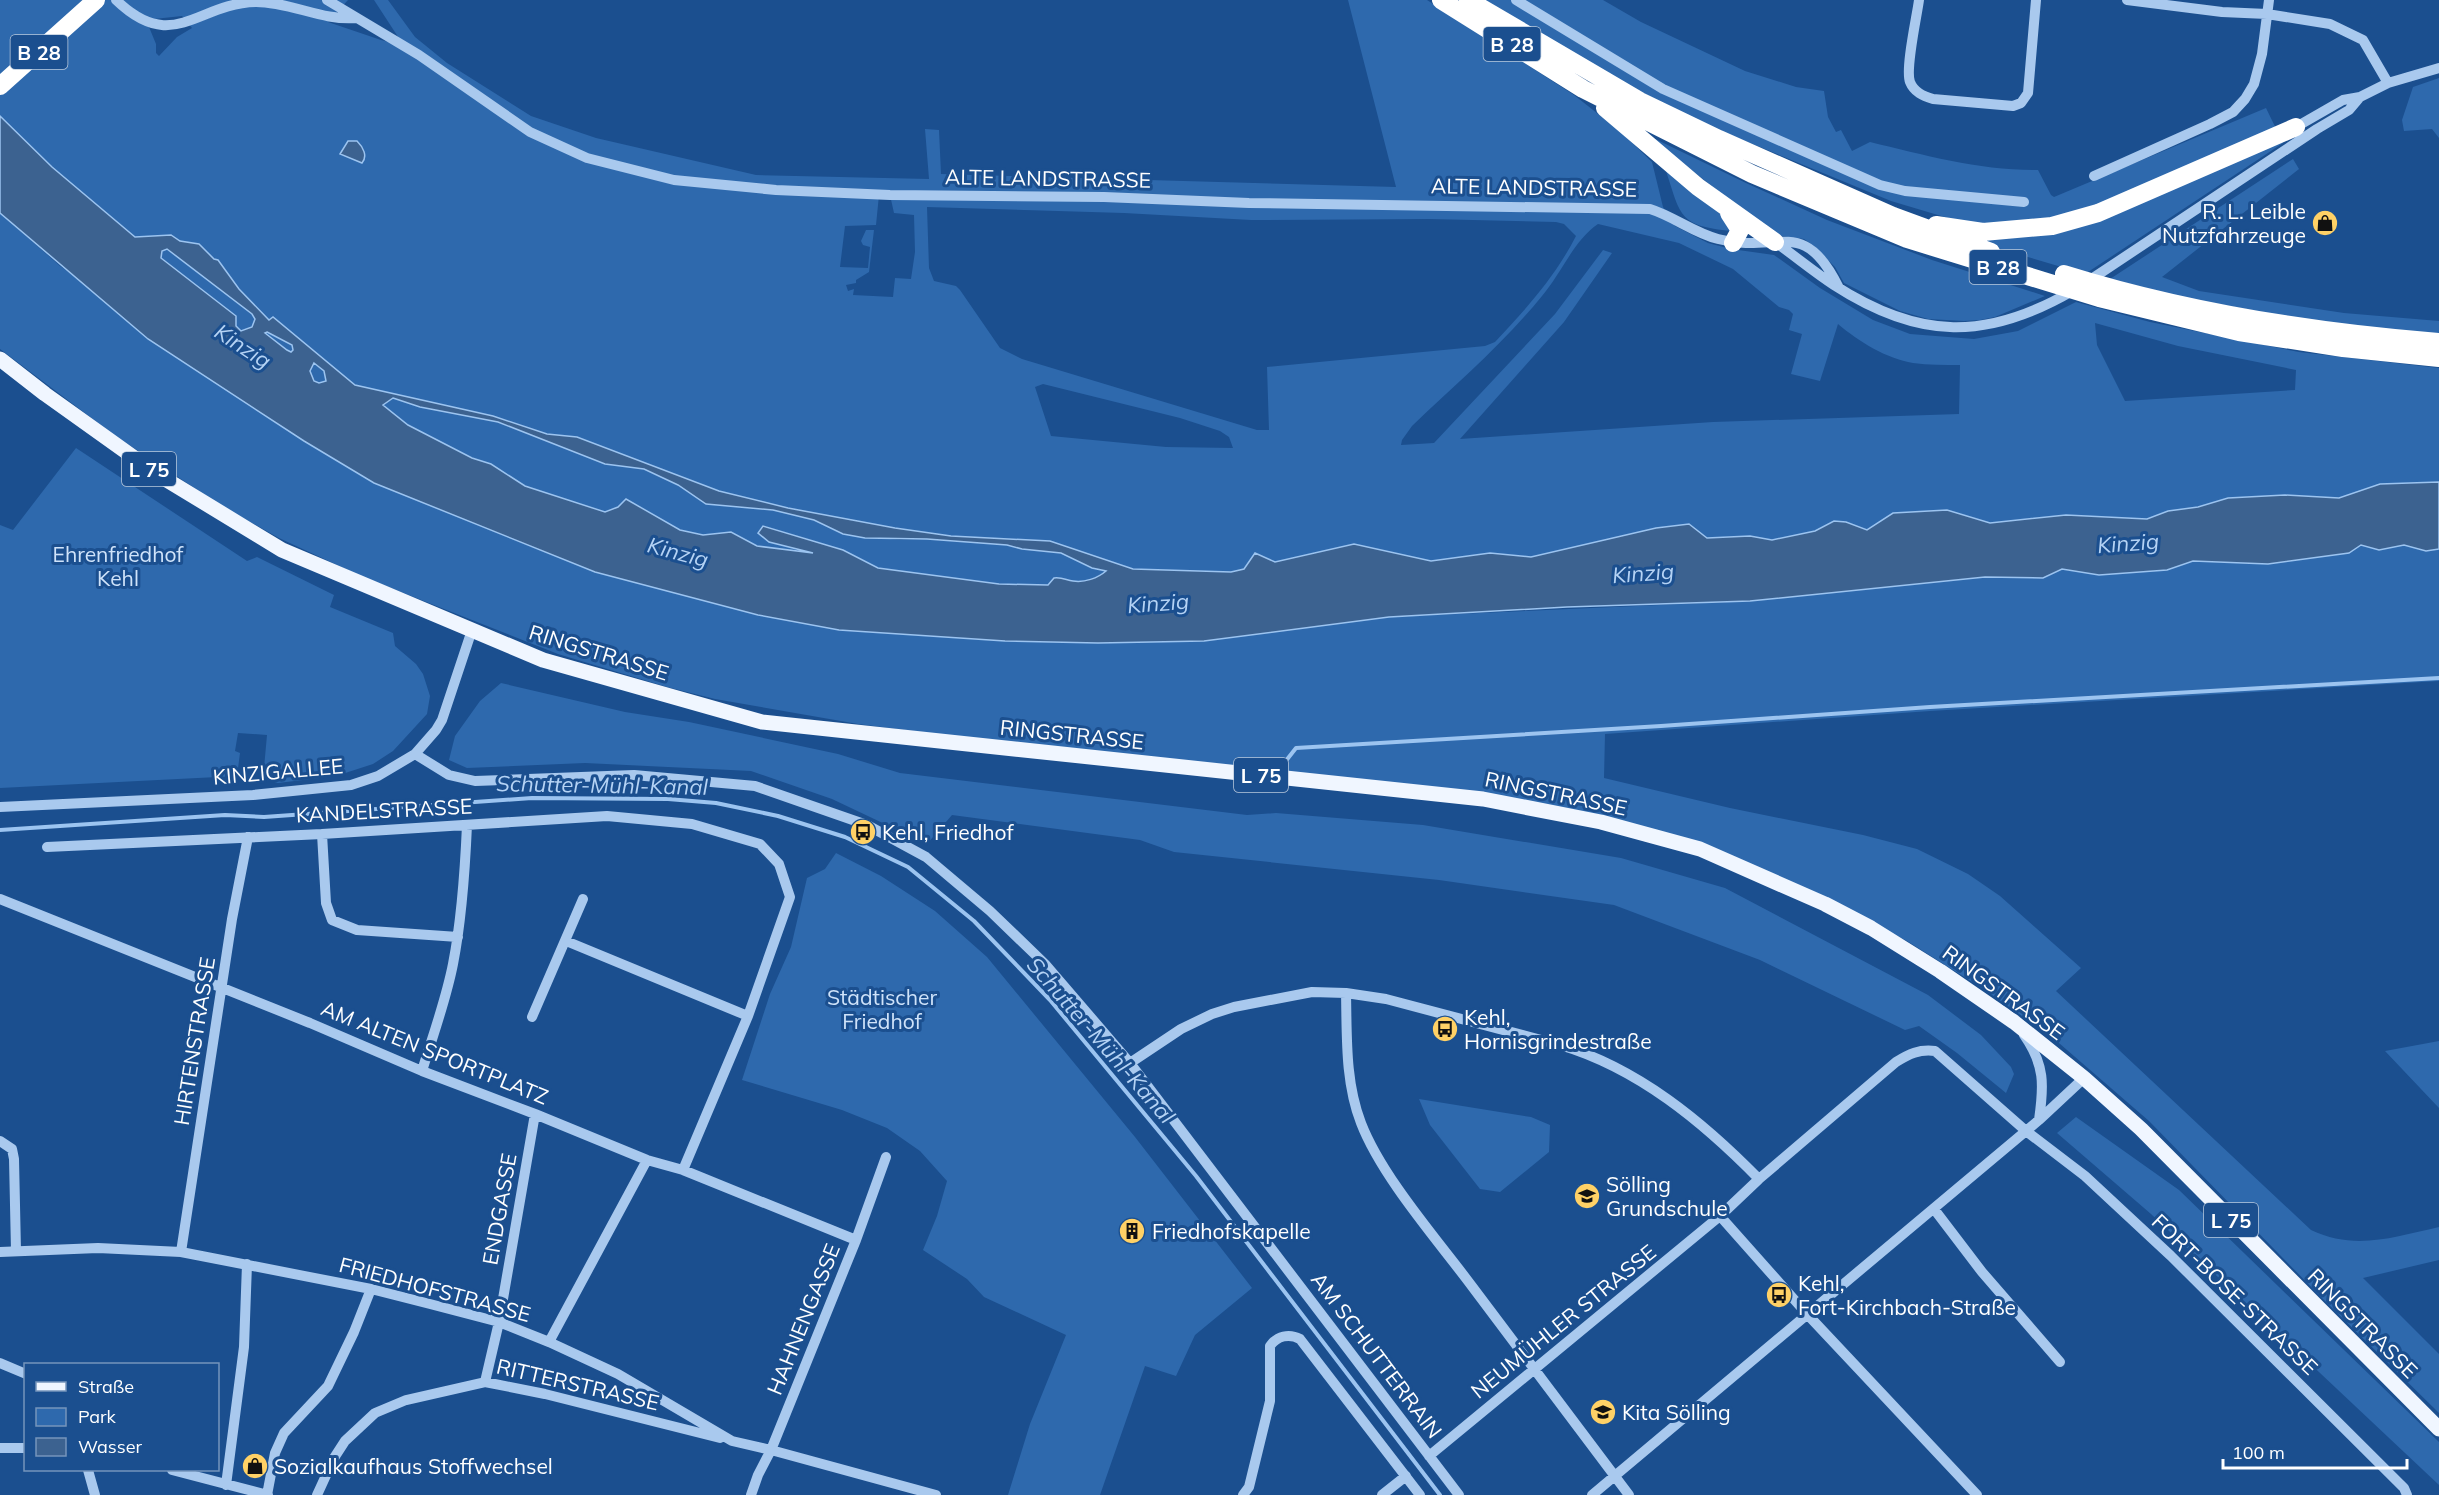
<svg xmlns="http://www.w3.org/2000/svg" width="2439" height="1495" font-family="Mulish,sans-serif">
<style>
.green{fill:#2e69ad;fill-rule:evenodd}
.water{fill:#3c6290;stroke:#9cc4f0;stroke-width:1.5;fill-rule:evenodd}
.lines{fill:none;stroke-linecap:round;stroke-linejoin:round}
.stream{stroke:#9cc4f0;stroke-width:4}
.minor{stroke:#a9c9ee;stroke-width:10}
.major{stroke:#f0f6ff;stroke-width:15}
.highway{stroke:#fff;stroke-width:18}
.labels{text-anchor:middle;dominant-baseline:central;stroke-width:6;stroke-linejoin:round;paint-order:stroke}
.shield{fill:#1b4f8f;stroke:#bbcadd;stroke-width:1.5}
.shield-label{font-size:20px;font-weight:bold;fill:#fff}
.street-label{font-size:21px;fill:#fff;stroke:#1b4f8f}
.poi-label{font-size:21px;fill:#fff;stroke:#1b4f8f;text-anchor:start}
.park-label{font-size:21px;fill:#cfe3fa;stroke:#1b4f8f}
.water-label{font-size:22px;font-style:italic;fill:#b5d3f5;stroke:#1b4f8f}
</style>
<rect width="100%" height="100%" fill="#1b4f8f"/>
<path class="green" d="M 0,0 L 348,0 L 328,22 L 381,40 L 404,46 L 374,0 L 388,0 L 415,37 L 447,63 L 531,116 L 596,138 L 756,175 L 929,179 L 925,129 L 939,130 L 941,174 L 1396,187 L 1348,0 L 1427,0 L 1574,95 L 1621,132 L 1652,162 L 1663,207 L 1675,226 L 1708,243 L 1731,249 L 1774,255 L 1820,288 L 1873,320 L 1910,334 L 1974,339 L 2018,331 L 2076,302 L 2150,322 L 2299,352 L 2439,368 L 2439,482 L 2380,484 L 2339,498 L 2285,495 L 2228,498 L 2198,507 L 2168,511 L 2147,519 L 2066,515 L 1990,523 L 1947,510 L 1893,513 L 1867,530 L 1846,522 L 1834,521 L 1815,531 L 1772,540 L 1750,536 L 1707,538 L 1689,524 L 1656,528 L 1531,557 L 1490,553 L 1431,561 L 1354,544 L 1275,562 L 1255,553 L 1244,569 L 1231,572 L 1133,569 L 1050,541 L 951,536 L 895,528 L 788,508 L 719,491 L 577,437 L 547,434 L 489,415 L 355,385 L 273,318 L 269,320 L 239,289 L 218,260 L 214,259 L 199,244 L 180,241 L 171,235 L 135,237 L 52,167 L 0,116 ZM 182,16 L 192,28 L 177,37 L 159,56 L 156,53 L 156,44 L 149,27 L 154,19 ZM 879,195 L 890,195 L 894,213 L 914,215 L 915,252 L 911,279 L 895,278 L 893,297 L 853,295 L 854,289 L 848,291 L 846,285 L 856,283 L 856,280 L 869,272 L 874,230 L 866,230 L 861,241 L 863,245 L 870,247 L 868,268 L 840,267 L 845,226 L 876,225 ZM 927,207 L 1124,213 L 1251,220 L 1429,219 L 1556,222 L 1564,224 L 1576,236 C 1555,277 1526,309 1495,342 L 1485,346 L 1267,367 L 1269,430 L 1257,430 L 1022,359 L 1000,348 L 960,290 L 956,286 L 934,281 L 929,268 ZM 1598,224 L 1679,243 L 1733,269 L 1779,307 L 1789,310 L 1793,314 L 1789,330 L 1802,334 L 1791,374 L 1820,381 L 1838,324 C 1858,341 1887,359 1913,363 C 1928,365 1945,365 1960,365 L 1959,414 L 1713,422 L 1460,439 L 1564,322 L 1612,253 L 1603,250 L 1555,314 L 1434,443 L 1401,445 L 1402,440 L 1412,426 C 1456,384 1503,344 1542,296 C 1561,274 1574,240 1598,224 ZM 2095,323 L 2178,346 L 2296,370 L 2295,390 L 2125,401 L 2097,345 ZM 1043,384 L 1180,418 L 1220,431 L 1229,437 L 1233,448 L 1166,447 L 1051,436 L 1035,387 Z
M 1484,0 L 1603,0 L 1641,22 L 1745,71 L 1796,87 L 1824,91 L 1828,117 L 1836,132 L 1841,130 L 1852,151 L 1870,142 C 1924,155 1982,171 2038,170 L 2051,195 L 2054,197 L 2266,108 L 2283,143 L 2085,274 L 1957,236 L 1958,221 L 1891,201 L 1716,129 L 1664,104 L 1582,60 Z
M 2439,78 L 2439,138 L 2432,129 L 2404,131 L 2402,120 L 2413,87 Z
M 1647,135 L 1746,183 L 1827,220 L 1932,260 L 2045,296 L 1995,317 L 1980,320 L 1964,321 L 1928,319 L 1900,311 L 1844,283 L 1835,267 L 1814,246 L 1804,239 L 1774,235 Z
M 2293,159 L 2299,169 L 2162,277 L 2199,291 L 2344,313 L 2439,321 L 2439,336 L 2289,317 L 2186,298 L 2110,279 Z
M 1665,168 L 1730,222 L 1732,231 C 1677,226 1681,215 1665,168 Z
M 0,213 L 60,266 L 374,483 L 595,572 L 758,615 L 839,630 L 1005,641 L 1098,643 L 1204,641 L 1389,617 L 1750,601 L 1985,577 L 2043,578 L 2062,569 L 2099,575 L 2167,570 L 2193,561 L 2268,564 L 2349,553 L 2361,545 L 2379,550 L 2404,545 L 2426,551 L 2439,549 L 2439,681 L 1930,711 L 1605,734 L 1604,778 L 1730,808 L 1863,835 L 1917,849 L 1968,874 L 2000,896 L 2081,968 L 2056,991 L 2311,1230 C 2355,1251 2394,1237 2439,1227 L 2439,1260 L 2363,1278 L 2439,1354 L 2439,1413 L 2323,1299 L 2149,1121 L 2052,1037 L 1985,990 L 1907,941 L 1783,878 L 1616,820 L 858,724 L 715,699 L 667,687 L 558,654 L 363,577 L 279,538 L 225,508 L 114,435 L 0,349 Z
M 167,249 L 252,314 L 255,318 L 252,328 L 241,331 L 236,326 L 235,316 L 161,258 L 162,251 Z
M 267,332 L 292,345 L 293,350 L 291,352 L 287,350 L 264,333 Z
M 314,363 L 324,371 L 326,381 L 322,383 L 314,381 L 310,371 Z
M 393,398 L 420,407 L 498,422 L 605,464 L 644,469 L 678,485 L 706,504 L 773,510 L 814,520 L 843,534 L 900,540 L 927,539 L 1007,545 L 1022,549 L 1061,553 L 1092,568 L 1106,571 C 1098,578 1085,583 1074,582 C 1066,580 1062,577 1054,578 L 1049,585 L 999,584 L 878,568 L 843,550 L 764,526 L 820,554 L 757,546 L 731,532 L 703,535 L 680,530 L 626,499 L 618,507 L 605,512 L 525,486 L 491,464 L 472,458 L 408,425 L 383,405 Z
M 76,448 L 247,561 L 257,557 L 334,595 L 330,607 L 393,633 L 395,646 L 416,664 L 423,674 L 430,696 L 427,714 L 393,751 L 373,764 L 336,776 L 278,783 L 263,779 L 267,735 L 238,733 L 235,751 L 240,753 L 237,776 L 0,788 L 0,525 L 13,530 Z
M 501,683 L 625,712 L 689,722 L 838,754 L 900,773 L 1247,815 L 1276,813 L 1423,825 L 1621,858 L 1725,888 L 1928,995 L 1981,1035 L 2011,1067 L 2014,1074 L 2006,1093 L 1957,1053 L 1919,1026 L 1905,1030 L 1760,960 L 1614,905 L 1439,880 L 1174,852 L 1140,840 L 952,815 L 927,844 L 832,799 L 751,771 L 585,763 L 467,768 L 449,760 L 455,736 L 480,701 Z
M 836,853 L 881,876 L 935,911 L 987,957 L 1135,1137 L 1252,1288 L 1195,1335 L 1176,1376 L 1145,1366 L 1100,1495 L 1008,1495 L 1030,1424 L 1066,1335 L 984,1297 L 967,1279 L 923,1250 L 937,1216 L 947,1181 L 920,1151 L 887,1128 L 842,1110 L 742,1080 L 770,994 L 791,947 L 807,878 L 825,869 Z
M 2439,1041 L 2439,1108 L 2385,1051 Z
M 1419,1099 L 1531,1117 L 1550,1125 L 1549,1152 L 1500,1192 L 1480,1189 L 1430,1125 Z
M 2076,1117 L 2179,1190 L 2439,1442 L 2439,1485 L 2151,1214 L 2057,1133 Z"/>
<path class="water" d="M 0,116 L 52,167 L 135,237 L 171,235 L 180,241 L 199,244 L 214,259 L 218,260 L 239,289 L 269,320 L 273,317 L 355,385 L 493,416 L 547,434 L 577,437 L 719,491 L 788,508 L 895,528 L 951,536 L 1050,541 L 1133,569 L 1231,572 L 1244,569 L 1255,553 L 1275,562 L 1354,544 L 1431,561 L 1490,553 L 1531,557 L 1656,528 L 1689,524 L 1707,538 L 1750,536 L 1772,540 L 1815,531 L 1834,521 L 1846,522 L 1867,530 L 1893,513 L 1947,510 L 1990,523 L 2066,515 L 2147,519 L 2168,511 L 2198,507 L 2228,498 L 2285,495 L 2339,498 L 2380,484 L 2439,482 L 2439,549 L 2426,551 L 2404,545 L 2379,550 L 2361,545 L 2349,553 L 2268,564 L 2193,561 L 2167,570 L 2099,575 L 2062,569 L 2043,578 L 1985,577 L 1750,601 L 1567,607 L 1389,617 L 1204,641 L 1098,643 L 1005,641 L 839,630 L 758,615 L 595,572 L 374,483 L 304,441 L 148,339 L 0,213 ZM 167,249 L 252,314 L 255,319 L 252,327 L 241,331 L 236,326 L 236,316 L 161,258 L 162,251 ZM 267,332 L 292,345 L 293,350 L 291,352 L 287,350 L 265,333 ZM 314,363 L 324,371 L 326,381 L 319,383 L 314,381 L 310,371 ZM 393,398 L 420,407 L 498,422 L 605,464 L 644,469 L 678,485 L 706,504 L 773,510 L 814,520 L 843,534 L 865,538 L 927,539 L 1007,545 L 1022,549 L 1061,553 L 1092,568 L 1106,571 C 1098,578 1084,583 1073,581 C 1066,580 1062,577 1054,578 L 1048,585 L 999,584 L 878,568 L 843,550 L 763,526 L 758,533 L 769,542 L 813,553 L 757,546 L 731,532 L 703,535 L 680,530 L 626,499 L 618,507 L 605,512 L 525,486 L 491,464 L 472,458 L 408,425 L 383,405 Z
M 348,141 L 357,141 C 363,147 368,156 362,163 L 340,154 Z"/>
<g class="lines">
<path class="stream" d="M 1285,762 L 1296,748 L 1661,726 L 1930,707 L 2439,678
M 0,830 L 225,815 L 264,817 L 532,798 L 668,799 L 716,803 L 778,816 L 845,837 L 908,867 L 974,921 L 1050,1000 L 1196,1176 L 1440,1495"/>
<path class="minor" d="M 116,0 C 173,55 197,3 256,2 C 291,2 322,21 356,18
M 327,0 L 419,55 L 530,132 L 587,158 L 674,180 L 776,190 L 890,195 L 1104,197 L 1249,203 L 1650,209 C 1673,216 1694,233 1718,239 C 1778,255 1803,214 1839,288
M 1516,0 L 1663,89 L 1880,185 L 1905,191 L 2024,202
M 1919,0 C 1917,16 1905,69 1910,82 C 1914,92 1923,96 1933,99 L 2013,106 L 2021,103 L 2028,93 L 2036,0
M 2127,0 L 2222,12 L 2267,14 L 2330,24 L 2363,40 L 2388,83
M 2297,133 L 2296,127 L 2343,100 L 2360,97 L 2388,83 L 2439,68
M 2094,176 L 2210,124 L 2233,112 L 2245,99 L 2254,84 L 2262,54 L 2269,0
M 1775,242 C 1795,256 1814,272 1834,285 C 1919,340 1987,341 2074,290
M 2087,282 L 2317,129 L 2349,110 L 2360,97
M 415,754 L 449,775 L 475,781 L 634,775 L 755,786 L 867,825 L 926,857 L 990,911 L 1045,964 L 1130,1063 L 1459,1495
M 0,807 L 253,795 L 351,785 L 378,776 L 415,754 L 436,730 L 442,720 L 472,630
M 322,834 L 326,903 L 332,920 L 357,930 L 458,937
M 47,847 L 322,834 L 607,816 L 692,824 L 760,844 L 779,864 L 790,897 L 748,1016 L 683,1170
M 0,899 L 310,1023 L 422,1071 L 535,1114 L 647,1160 L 683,1170 L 856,1240
M 566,941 L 748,1016
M 1346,993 C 1347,1036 1345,1082 1361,1123 C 1381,1175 1434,1236 1468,1281 C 1522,1352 1575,1424 1629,1495
M 532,1017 L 583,899
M 2024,1035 C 2045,1065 2044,1085 2039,1120
M 1130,1063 L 1181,1029 L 1212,1014 L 1234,1007 L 1312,992 L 1346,993 L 1386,999 L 1560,1045 C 1638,1068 1703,1122 1759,1179
M 422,1071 C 433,1035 446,1000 453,964 C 462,918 465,871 467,825
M 0,1141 L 12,1149 L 14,1159 L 16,1251
M 1934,1209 L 1982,1272 L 2060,1362
M 1720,1216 L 1807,1314 L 1977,1495
M 0,1252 L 98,1248 L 181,1252 L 371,1289 L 430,1304 L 499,1322 L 549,1342 L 618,1374 L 732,1441 L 771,1450 L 936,1495
M 181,1252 L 232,919 L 248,837
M 549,1342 L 647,1160
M 0,1363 L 26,1374
M 485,1382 L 499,1322 L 535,1114
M 0,1448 L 26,1448
M 1429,1456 L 1720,1216 L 1759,1179 L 1896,1062 C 1909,1054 1919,1049 1935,1051 L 2026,1131 L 2085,1176 L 2171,1256 L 2404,1488 L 2407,1495
M 88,1470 L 95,1495
M 172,1470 L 268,1495
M 226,1485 L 244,1347 L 247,1264
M 267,1495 L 275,1453 L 284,1433 L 328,1386 L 354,1332 L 371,1289
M 317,1495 L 334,1458 L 345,1441 L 375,1413 L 406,1400 L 485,1382 L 545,1394 L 720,1438
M 751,1495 L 758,1475 L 771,1450 L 856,1240 L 886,1157
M 1243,1495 L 1249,1487 L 1270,1401 L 1270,1346 C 1277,1336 1289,1333 1300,1339 L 1420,1495
M 1382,1495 L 1406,1476
M 1592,1495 L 2039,1120 L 2084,1078"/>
<path class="major" d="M 0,359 L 45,394 L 157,474 L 282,550 L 543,660 L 762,722 L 1483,799 L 1601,822 L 1700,849 L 1825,904 L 1871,928 L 1940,971 L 2014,1022 L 2084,1078 L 2141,1129 L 2439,1429"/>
<path class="highway" d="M 1441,0 L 1583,89 L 1752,174 L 1907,239 L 2099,298 L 2239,332 L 2343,348 L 2439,358
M 1468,0 L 1640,101 L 1719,139 L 1893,216 L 1991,252
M 0,86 L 96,0
M 1605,108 L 1698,187 L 1775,242
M 1729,213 L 1740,230 L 1733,243
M 1936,225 L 1983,232 L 2052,226 L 2098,213 L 2296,127
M 2064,274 C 2186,312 2312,332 2439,342"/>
</g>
<defs>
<g id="shop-disc" transform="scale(1.35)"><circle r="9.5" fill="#ffd166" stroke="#1b4f8f"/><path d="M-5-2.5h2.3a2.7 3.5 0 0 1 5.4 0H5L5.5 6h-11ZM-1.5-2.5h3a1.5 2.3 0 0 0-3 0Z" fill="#111"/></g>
<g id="bus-disc" transform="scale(1.35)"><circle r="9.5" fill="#ffd166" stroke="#1b4f8f"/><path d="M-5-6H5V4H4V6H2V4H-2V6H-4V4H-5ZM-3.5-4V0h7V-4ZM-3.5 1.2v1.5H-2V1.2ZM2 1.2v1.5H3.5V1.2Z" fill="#111"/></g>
<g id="school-disc" transform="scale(1.35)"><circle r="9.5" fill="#ffd166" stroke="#1b4f8f"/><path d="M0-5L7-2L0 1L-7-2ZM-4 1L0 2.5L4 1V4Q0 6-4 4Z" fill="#111"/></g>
<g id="building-disc" transform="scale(1.35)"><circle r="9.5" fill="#ffd166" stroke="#1b4f8f"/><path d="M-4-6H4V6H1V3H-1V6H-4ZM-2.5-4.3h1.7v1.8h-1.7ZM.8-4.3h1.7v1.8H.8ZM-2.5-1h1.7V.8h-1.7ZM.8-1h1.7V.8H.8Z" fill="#111"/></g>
</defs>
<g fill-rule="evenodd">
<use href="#shop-disc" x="2325" y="223"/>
<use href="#bus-disc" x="863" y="832"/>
<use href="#bus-disc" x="1445" y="1029"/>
<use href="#school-disc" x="1587" y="1196"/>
<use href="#building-disc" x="1132" y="1231"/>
<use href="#bus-disc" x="1779" y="1295"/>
<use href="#school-disc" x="1603" y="1412"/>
<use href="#shop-disc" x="255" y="1466"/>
</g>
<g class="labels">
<g class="shield">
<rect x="1483.5" y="27" width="57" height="34" rx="4.5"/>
<rect x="10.5" y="35" width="57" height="34" rx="4.5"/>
<rect x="1969.5" y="250" width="57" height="34" rx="4.5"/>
<rect x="122" y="452" width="54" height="34" rx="4.5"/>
<rect x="1234" y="758" width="54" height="34" rx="4.5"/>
<rect x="2204" y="1203" width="54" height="34" rx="4.5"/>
</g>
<g class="shield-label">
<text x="1512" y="44">B 28</text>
<text x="39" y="52">B 28</text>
<text x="1998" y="267">B 28</text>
<text x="149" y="469">L 75</text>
<text x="1261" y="775">L 75</text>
<text x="2231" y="1220">L 75</text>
</g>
<g class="street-label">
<text transform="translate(1048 178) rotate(1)">ALTE LANDSTRASSE</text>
<text transform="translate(1534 187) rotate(1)">ALTE LANDSTRASSE</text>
<text transform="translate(599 652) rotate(17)">RINGSTRASSE</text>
<text transform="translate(1072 734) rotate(6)">RINGSTRASSE</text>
<text transform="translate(278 771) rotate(-5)">KINZIGALLEE</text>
<text transform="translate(1556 793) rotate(12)">RINGSTRASSE</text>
<text transform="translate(384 810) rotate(-3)">KANDELSTRASSE</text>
<text transform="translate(2004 992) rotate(36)">RINGSTRASSE</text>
<text transform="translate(194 1041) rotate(-81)">HIRTENSTRASSE</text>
<text transform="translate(435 1052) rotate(22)">AM ALTEN SPORTPLATZ</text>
<text transform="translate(499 1209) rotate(-80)">ENDGASSE</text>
<text transform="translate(435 1289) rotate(15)">FRIEDHOFSTRASSE</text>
<text transform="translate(2235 1294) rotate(44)">FORT-BOSE-STRASSE</text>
<text transform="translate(803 1319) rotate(-68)">HAHNENGASSE</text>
<text transform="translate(1563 1321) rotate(-39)">NEUMÜHLER STRASSE</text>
<text transform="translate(2363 1323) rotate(45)">RINGSTRASSE</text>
<text transform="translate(1377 1355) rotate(53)">AM SCHUTTERRAIN</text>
<text transform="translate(578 1384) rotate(13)">RITTERSTRASSE</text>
</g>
<g class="poi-label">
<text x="2306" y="211" text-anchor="end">R. L. Leible<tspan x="2306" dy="24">Nutzfahrzeuge</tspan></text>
<text x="882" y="832">Kehl, Friedhof</text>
<text x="1464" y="1017">Kehl,<tspan x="1464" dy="24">Hornisgrindestraße</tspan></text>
<text x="1606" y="1184">Sölling<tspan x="1606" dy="24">Grundschule</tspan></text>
<text x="1152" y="1231">Friedhofskapelle</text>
<text x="1798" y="1283">Kehl,<tspan x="1798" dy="24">Fort-Kirchbach-Straße</tspan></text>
<text x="1622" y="1412">Kita Sölling</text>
<text x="274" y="1466">Sozialkaufhaus Stoffwechsel</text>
</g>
<g class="park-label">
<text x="118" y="554">Ehrenfriedhof<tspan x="118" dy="24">Kehl</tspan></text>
<text x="882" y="997">Städtischer<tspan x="882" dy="24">Friedhof</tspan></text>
</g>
<g class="water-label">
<text transform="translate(243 346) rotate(33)">Kinzig</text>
<text transform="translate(2128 543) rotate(-4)">Kinzig</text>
<text transform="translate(678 552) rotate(15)">Kinzig</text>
<text transform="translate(1643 573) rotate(-4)">Kinzig</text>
<text transform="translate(1158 603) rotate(-4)">Kinzig</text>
<text transform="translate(602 785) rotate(1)">Schutter-Mühl-Kanal</text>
<text transform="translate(1101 1040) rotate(49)">Schutter-Mühl-Kanal</text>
</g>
</g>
<rect x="24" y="1363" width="195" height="108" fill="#1b4f8f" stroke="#7695bc" stroke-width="1.5"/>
<rect x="36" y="1382" width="30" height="9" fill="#f0f6ff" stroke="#7695bc" stroke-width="1.5"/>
<text x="78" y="1393" font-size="18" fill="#ffffff">Straße</text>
<rect x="36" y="1408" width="30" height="18" fill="#2e69ad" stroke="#7695bc" stroke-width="1.5"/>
<text x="78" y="1423" font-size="18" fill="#ffffff">Park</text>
<rect x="36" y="1438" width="30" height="18" fill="#3c6290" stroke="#7695bc" stroke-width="1.5"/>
<text x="78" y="1453" font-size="18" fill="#ffffff">Wasser</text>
<path d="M2223 1459v9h184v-9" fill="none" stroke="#ffffff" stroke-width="3"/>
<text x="2232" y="1459" font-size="18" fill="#ffffff" stroke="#1b4f8f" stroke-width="4.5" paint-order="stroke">100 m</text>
</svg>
